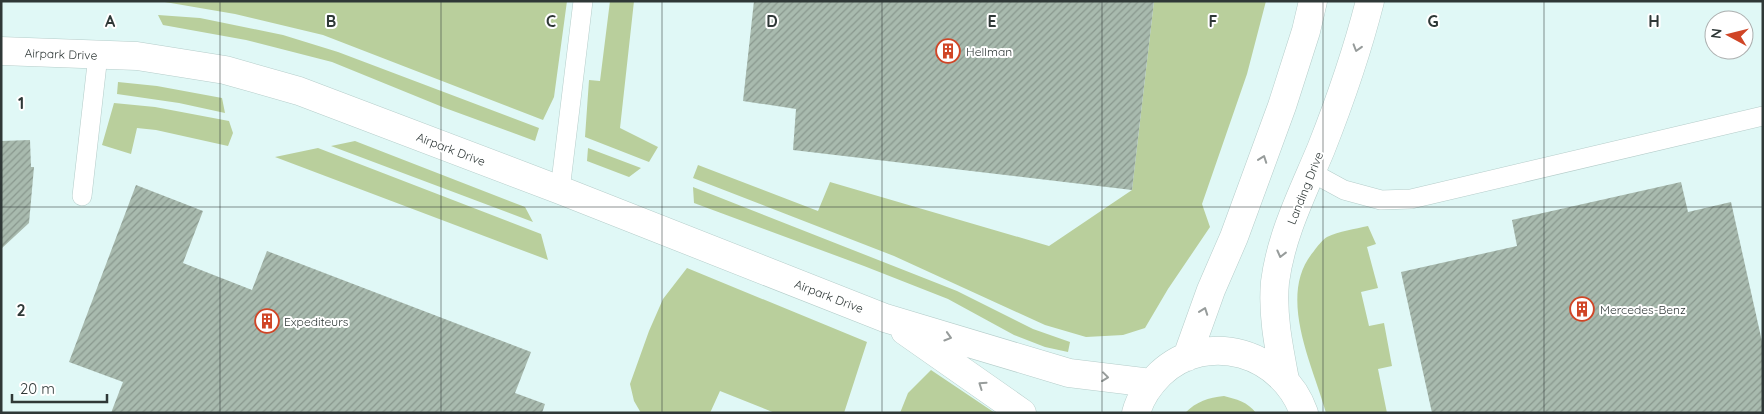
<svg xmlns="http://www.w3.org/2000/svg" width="1764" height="414" font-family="Quicksand,sans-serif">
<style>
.green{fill:#b9cf9c}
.building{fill:url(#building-hatch)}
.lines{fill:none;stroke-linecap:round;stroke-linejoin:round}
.service-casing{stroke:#b5cdca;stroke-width:20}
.tertiary-casing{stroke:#b5cdca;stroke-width:29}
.service{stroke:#fff;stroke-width:19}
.tertiary{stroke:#fff;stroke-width:28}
.oneway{stroke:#979c9b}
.grid{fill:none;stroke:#2f3837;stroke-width:1;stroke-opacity:0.55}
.labels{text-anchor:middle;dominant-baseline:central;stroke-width:4;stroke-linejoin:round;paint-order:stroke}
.poi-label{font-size:12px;fill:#2f3837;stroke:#fff;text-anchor:start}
.street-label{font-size:12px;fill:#2f3837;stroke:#fff}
.grid-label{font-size:16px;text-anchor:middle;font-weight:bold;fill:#2f3837;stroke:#fff;stroke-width:4;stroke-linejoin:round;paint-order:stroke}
</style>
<defs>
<pattern id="building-hatch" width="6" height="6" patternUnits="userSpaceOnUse" patternTransform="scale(1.25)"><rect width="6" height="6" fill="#a8baae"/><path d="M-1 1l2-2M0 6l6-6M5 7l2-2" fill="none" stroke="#89988e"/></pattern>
</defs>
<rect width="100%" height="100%" fill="#e0f8f6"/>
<path class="green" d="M 159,1 L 567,1 L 554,97 L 543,120 L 323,35 L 235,14 Z
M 610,1 L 634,1 L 620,128 L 658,147 L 649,162 L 585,137 L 589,80 L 600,81 Z
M 1154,1 L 1266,1 L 1247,74 L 1202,204 L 1210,227 L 1168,289 L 1145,328 L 1123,335 L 1086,337 L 1045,325 L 894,256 L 693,178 L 698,165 L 818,211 L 830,182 L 1049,246 L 1132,190 Z
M 158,15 L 200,18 L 283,35 L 338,52 L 539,128 L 535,141 L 445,108 L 332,62 L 246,40 L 163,25 Z
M 118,82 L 157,86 L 222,98 L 225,113 L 179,103 L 117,94 Z
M 114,103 L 155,107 L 229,121 L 233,133 L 228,146 L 156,130 L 137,128 L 131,154 L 102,145 Z
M 355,141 L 525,207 L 533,222 L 331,146 Z
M 318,148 L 541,234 L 548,260 L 275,157 Z
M 588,148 L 641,168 L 629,177 L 587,161 Z
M 693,187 L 957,291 L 1033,329 L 1070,342 L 1068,352 L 1045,347 L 1014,335 L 948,299 L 864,266 L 694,203 Z
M 1368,226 L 1376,244 L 1367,247 L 1378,288 L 1361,292 L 1369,326 L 1384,323 L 1392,366 L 1378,369 L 1387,413 L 1326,413 C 1313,365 1276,295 1314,251 C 1317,247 1322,240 1327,237 C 1339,231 1355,229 1368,226 Z
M 687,268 L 867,342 L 844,413 L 775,413 L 720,391 L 710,413 L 641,413 L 634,401 L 630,384 L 649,331 L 663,299 Z
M 931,370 L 995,413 L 900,413 L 908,393 Z
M 1224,396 C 1236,399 1248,402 1256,413 L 1185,413 C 1197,401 1208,398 1224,396 Z"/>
<path class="building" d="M 754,1 L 1154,1 L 1132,190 L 793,150 L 796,109 L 743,101 Z
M 30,140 L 31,167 L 34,167 L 29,223 L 1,249 L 1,141 Z
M 1681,182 L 1688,212 L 1731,202 L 1763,346 L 1763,413 L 1432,413 L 1401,272 L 1517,246 L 1512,220 Z
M 136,185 L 203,211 L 183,263 L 252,290 L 267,251 L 531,352 L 515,393 L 545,404 L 542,413 L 111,413 L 123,382 L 69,362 Z"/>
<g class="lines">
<g class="service-casing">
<path id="service" d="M 1311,172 L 1344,190 L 1381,200 L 1411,199 L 1763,116
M 560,190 L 583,1
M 82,196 L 98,55"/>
</g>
<g class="tertiary-casing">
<path id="tertiary" d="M 1,51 L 137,56 L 225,70 L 299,91 L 560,190 L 885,318 L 1069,373 L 1151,383
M 905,331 L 1022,413
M 1187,357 L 1211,290 L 1234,237 L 1282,106 L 1306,31 L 1313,1
M 1285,380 C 1279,348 1272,315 1275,282 C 1281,235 1303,192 1321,149 C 1340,101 1357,52 1370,1
M 1136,413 C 1140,398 1149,385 1160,374 C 1208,329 1283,353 1304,413"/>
</g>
<use href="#service" class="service"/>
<use href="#tertiary" class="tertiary"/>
</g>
<defs><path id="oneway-chevron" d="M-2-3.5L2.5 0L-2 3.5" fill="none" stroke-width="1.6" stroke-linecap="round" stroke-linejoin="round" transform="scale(1.25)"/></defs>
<g class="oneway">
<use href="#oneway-chevron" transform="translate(1357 48) rotate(107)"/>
<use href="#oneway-chevron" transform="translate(1263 159) rotate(-70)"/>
<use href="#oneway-chevron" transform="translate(1281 254) rotate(104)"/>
<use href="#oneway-chevron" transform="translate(1204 311) rotate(-70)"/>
<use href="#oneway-chevron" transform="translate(948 337) rotate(17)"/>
<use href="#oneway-chevron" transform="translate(1105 377) rotate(7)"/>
<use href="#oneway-chevron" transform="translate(982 385) rotate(-145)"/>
</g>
<path class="grid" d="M 220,1 L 220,413M 441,1 L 441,413M 662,1 L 662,413M 882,1 L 882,413M 1102,1 L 1102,413M 1323,1 L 1323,413M 1544,1 L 1544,413M 1,207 L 1763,207"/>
<defs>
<g id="building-ring" transform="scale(1.25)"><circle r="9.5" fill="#fff" stroke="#d04526" stroke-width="1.5"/><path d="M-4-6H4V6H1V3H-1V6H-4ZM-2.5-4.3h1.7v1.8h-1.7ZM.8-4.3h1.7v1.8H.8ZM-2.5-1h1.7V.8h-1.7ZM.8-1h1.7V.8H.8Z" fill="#d04526"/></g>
</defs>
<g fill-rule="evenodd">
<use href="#building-ring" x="948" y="51"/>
<use href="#building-ring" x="1582" y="309"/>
<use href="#building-ring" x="267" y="321"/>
</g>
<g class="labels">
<g class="poi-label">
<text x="966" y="51">Hellman</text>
<text x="1600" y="309">Mercedes-Benz</text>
<text x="284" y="321">Expediteurs</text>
</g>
<g class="street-label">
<text transform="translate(61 54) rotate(2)">Airpark Drive</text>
<text transform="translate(451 149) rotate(21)">Airpark Drive</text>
<text transform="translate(1305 188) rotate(-68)">Landing Drive</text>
<text transform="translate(829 296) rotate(21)">Airpark Drive</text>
</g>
</g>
<g class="grid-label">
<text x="110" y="27">A</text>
<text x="331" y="27">B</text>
<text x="551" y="27">C</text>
<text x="772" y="27">D</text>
<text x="992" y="27">E</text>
<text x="1213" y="27">F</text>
<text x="1433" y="27">G</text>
<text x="1654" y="27">H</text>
<text x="21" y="109">1</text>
<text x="21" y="316">2</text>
</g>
<rect width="1764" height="414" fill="none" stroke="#2f3837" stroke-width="5"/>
<g transform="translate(1729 35) rotate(277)"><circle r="24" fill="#ffffff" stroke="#acafaf"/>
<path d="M0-4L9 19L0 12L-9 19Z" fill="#d04526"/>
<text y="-8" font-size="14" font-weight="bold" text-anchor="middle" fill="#2f3837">N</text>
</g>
<path d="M12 394v8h95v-8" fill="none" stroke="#2f3837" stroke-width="2.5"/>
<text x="20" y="394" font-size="15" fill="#2f3837" stroke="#ffffff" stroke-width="4" paint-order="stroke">20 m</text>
</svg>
